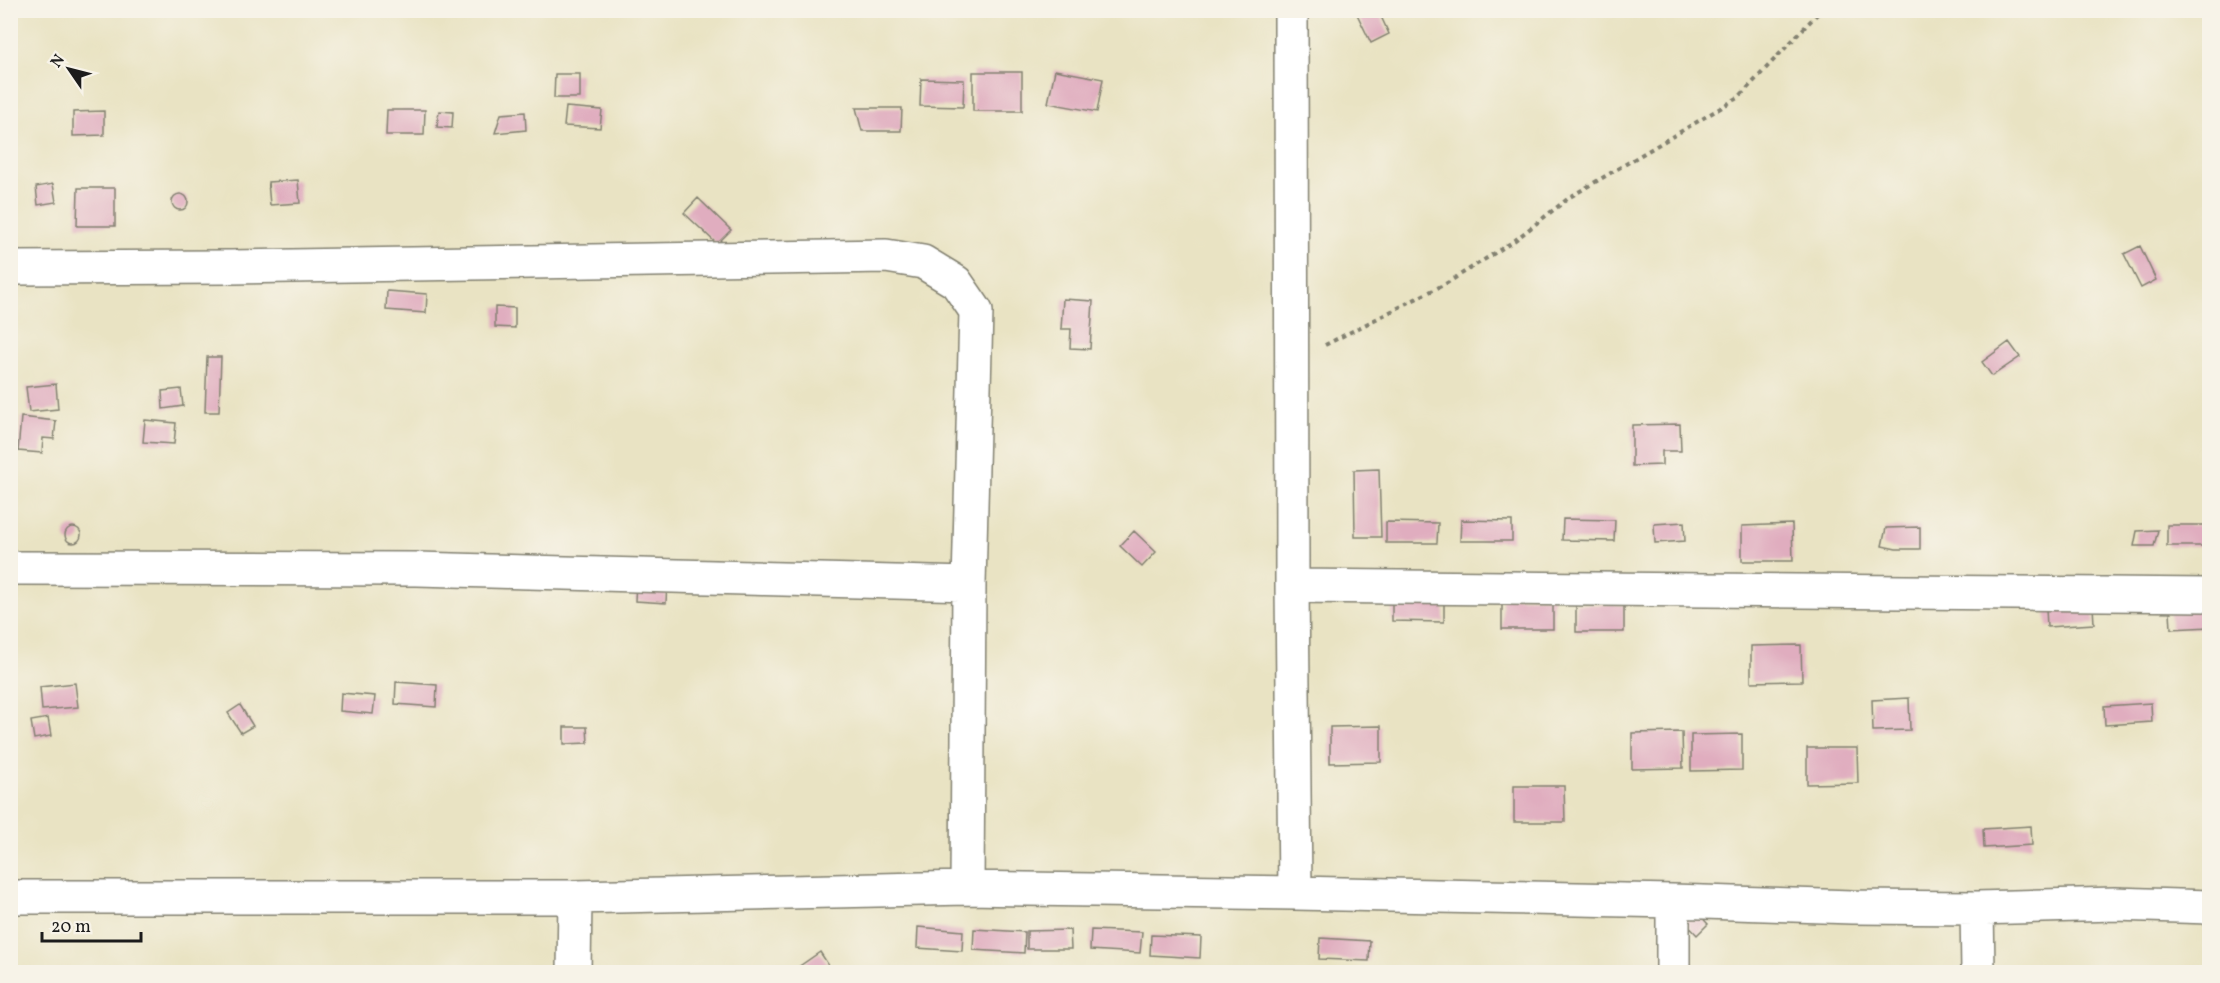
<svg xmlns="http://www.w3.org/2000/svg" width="2220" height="983" font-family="Vollkorn,serif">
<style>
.building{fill:#e0adbf}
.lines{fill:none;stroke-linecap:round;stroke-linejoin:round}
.street-casing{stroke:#828070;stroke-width:36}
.path{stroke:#828070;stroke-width:4;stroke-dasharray:4.5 4.5;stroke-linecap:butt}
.street{stroke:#fff;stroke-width:33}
</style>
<rect width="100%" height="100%" fill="#f7f3e8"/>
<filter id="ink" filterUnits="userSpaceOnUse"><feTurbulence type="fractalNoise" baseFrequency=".0167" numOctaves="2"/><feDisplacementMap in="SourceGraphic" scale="12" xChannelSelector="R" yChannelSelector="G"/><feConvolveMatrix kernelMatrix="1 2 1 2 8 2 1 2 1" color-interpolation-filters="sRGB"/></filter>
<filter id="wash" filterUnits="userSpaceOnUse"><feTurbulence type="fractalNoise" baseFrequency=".008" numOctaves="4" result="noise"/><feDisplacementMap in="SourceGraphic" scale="24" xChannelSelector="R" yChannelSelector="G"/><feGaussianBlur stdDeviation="1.35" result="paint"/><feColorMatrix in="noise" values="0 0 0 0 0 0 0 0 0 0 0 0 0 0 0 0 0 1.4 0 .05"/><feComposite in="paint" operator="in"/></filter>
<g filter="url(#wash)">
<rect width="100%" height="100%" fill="#e9e3c3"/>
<g id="blocks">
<path class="building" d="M 1355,10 L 1378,10 L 1389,34 L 1371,43 Z
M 1055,70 L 1103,79 L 1097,112 L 1048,103 Z
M 973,72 L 1022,72 L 1022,111 L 973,111 Z
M 555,74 L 580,74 L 580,98 L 554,98 Z
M 921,79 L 964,80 L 963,107 L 920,106 Z
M 566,107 L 602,110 L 600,128 L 564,126 Z
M 856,108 L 902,108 L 901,131 L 862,131 Z
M 387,110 L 425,110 L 424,135 L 386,135 Z
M 104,111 L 104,135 L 73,136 L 73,112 Z
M 439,111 L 453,112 L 452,128 L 437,127 Z
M 525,112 L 526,130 L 495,133 L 501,114 Z
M 298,180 L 300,203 L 270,205 L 268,182 Z
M 53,184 L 56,202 L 38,205 L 36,187 Z
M 78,188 L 115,188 L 115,226 L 77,226 Z
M172 202a8 8 0 1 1 16 0a8 8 0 1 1-16 0Z
M 698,198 L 731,230 L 717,244 L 684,213 Z
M 2140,246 L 2156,280 L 2141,288 L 2124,254 Z
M 387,291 L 427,294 L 426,313 L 386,310 Z
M 1063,299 L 1093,301 L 1090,349 L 1070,348 L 1071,329 L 1061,329 Z
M 495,307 L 515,308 L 515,328 L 495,327 Z
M 2009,342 L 2020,357 L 1992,376 L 1982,362 Z
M 207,357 L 221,357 L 219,412 L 205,412 Z
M 56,384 L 58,409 L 29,412 L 26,387 Z
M 181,389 L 183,406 L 163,409 L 162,391 Z
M 21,417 L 56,421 L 54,439 L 43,438 L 42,453 L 18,451 Z
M 145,420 L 176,423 L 174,444 L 143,442 Z
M 1680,424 L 1681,451 L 1662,451 L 1662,465 L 1632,466 L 1632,425 Z
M 1379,469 L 1381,537 L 1355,537 L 1354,470 Z
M 1563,519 L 1615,520 L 1614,541 L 1562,540 Z
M 1461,520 L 1512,521 L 1512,541 L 1460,541 Z
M 1386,522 L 1438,523 L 1437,543 L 1386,543 Z
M 1684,522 L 1685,541 L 1655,543 L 1654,524 Z
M 1792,524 L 1793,561 L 1742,561 L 1742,526 Z
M 2167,525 L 2206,525 L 2206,546 L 2167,546 Z
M65 535a8 8 0 1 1 16 0a8 8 0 1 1-16 0Z
M 1920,527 L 1920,549 L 1896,549 L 1882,546 L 1886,528 Z
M 2158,530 L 2154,546 L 2134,546 L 2137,531 Z
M 1134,531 L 1156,552 L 1142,567 L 1120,546 Z
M 636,581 L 667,582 L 666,603 L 635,601 Z
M 1502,597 L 1553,597 L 1553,629 L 1502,629 Z
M 1392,600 L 1444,601 L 1444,622 L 1392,621 Z
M 1576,604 L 1624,605 L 1624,632 L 1576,632 Z
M 2093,606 L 2094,624 L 2047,627 L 2046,608 Z
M 2210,608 L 2210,627 L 2171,629 L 2170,611 Z
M 1801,645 L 1802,681 L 1751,682 L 1751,646 Z
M 396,682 L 437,685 L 436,707 L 395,704 Z
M 75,683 L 78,707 L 42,710 L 40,687 Z
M 341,693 L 375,696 L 373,714 L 340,711 Z
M 1909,698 L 1910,730 L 1873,731 L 1872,700 Z
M 2151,703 L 2152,722 L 2105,725 L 2104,706 Z
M 240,705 L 253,726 L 241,733 L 228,713 Z
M 48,718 L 51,736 L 34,739 L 31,721 Z
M 1381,726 L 1381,762 L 1330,763 L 1330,727 Z
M 564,727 L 587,727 L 588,743 L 564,744 Z
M 1682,732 L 1683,768 L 1632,769 L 1632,733 Z
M 1742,734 L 1742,770 L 1691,771 L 1691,735 Z
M 1807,748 L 1857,748 L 1858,783 L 1807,784 Z
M 1514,786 L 1564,786 L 1565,822 L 1514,822 Z
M 2031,826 L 2032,845 L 1984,848 L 1983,829 Z
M 1693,908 L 1708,924 L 1697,935 L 1682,919 Z
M 918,927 L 963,931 L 962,951 L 917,948 Z
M 974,929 L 1025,932 L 1024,953 L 973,950 Z
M 1070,930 L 1071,949 L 1027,949 L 1027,931 Z
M 1091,930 L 1142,932 L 1140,953 L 1090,950 Z
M 1151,935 L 1201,937 L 1200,958 L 1150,955 Z
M 1320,938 L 1370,941 L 1369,961 L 1319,959 Z
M 820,952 L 833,972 L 791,972 Z"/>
</g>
</g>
<g filter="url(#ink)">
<use href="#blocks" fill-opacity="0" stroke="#828070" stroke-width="1.5"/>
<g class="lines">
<g class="street-casing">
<path id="street" d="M 1291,10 L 1292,586
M 10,268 L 231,267 L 886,256 L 923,262 L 956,282 L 976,311 L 969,584 L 967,888
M 10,568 L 417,569 L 969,584
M 2210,595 L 1292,586 L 1295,893 L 1673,901 L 1852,907 L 1977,908 L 2115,904 L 2210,907
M 10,897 L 575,897 L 574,972
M 575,897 L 967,888 L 1295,893
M 1977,908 L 1978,972
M 1673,972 L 1673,901"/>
</g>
<path class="path" d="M 1325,345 L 1447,283 L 1514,241 L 1570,197 L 1739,97 L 1821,10"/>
<use href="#street" class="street"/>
</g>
</g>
<rect width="2220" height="983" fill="none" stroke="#f7f3e8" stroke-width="36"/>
<g transform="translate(69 69) rotate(305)" stroke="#f7f3e8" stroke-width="4.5" paint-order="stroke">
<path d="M0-4.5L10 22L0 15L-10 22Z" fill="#1c1c1c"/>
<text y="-9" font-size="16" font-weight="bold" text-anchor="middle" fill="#1c1c1c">N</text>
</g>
<path d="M42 932v9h99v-9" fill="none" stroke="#1c1c1c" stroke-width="3"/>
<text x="51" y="932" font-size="18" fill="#1c1c1c" stroke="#f7f3e8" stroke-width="4.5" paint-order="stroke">20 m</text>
</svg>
